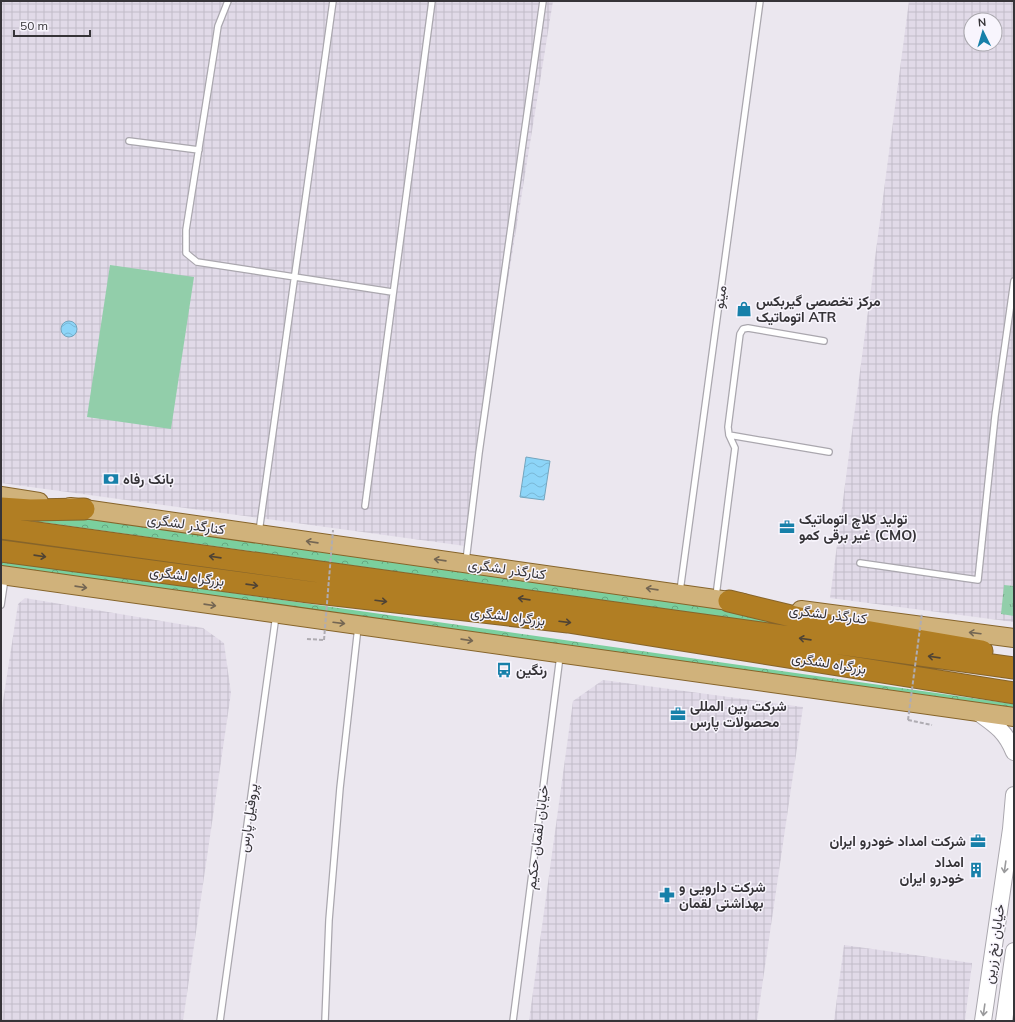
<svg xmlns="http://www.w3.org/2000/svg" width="1015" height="1022" font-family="Mulish,Vazirmatn,sans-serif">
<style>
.industrial{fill:url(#industrial-grid);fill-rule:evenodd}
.grass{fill:url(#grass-tufts)}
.forest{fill:url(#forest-crowns)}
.pitch{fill:#92ceaa}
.water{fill:url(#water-waves);stroke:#73a5be}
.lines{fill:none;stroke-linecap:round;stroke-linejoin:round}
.lane-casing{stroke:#aaa7ae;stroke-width:8}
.secondary-casing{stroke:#aaa7ae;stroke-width:18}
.primary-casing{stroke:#86642a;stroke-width:20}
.highway-casing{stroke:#86642a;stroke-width:23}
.path{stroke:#afacb2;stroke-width:2;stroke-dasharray:4 2;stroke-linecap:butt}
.lane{stroke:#fff;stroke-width:5.5}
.secondary{stroke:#fff;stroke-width:16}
.primary{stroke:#d0b27b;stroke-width:18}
.highway{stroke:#b17e23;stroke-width:21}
.path-bridge{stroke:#afacb2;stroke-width:2;stroke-dasharray:4 2;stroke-linecap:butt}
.oneway{stroke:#746653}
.oneway2{stroke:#4f4334}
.oneway3{stroke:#9a9a9c}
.labels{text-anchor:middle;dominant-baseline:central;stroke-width:3;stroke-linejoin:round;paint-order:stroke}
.street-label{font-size:14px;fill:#363438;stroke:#f8f5fd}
.poi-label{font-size:14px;font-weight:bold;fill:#363438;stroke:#f8f5fd;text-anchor:start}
</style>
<defs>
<pattern id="industrial-grid" width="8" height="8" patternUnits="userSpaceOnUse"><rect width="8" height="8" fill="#e1dae8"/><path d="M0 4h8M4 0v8" fill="none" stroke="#c2bcc8"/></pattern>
<pattern id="grass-tufts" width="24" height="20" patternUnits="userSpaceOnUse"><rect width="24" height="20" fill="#92ceaa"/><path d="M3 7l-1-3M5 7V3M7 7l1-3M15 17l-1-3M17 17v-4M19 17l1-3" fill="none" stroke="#78a88b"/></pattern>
<pattern id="forest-crowns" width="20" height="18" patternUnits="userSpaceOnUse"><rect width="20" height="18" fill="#7bcf9e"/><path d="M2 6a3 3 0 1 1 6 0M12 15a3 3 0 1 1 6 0" fill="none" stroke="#66a982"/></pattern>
<pattern id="water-waves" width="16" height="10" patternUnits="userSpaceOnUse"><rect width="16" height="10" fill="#8dd5f8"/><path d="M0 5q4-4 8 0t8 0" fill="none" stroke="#7ab7d5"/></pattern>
</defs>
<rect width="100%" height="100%" fill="#ebe7ef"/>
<path class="industrial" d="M 1,1 L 553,1 L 465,546 L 1,483 Z
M 909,1 L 1014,1 L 1014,622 L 830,598 ZM 971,20 L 995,20 L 995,44 L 971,44 Z
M 25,598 L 203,628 L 224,643 L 231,693 L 183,1021 L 1,1021 L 1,714 L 18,604 Z
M 603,680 L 803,707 L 757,1021 L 529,1021 L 573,701 Z
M 844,945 L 972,963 L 965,1021 L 834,1021 Z"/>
<path class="grass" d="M 1004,585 L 1014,586 L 1014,616 L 1001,614 Z"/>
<path class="forest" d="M 12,518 L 89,518 L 748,610 L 782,625 Z
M 1,560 L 1014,704 L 1014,714 L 1,572 Z"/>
<path class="pitch" d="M 110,265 L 194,277 L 171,429 L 87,417 Z"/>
<path class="water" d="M61 329a8 8 0 1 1 16 0a8 8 0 1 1-16 0Z
M 526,457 L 550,461 L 544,500 L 520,497 Z"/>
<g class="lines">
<g class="lane-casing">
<path id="lane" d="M 228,1 L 218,26 L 215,46 L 186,230 L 186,253 L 197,262 L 392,292
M 129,141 L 199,150
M 729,435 L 728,427 L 740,334 L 743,329 L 748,328 L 824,341
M 365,506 L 432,1
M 259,532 L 333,1
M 466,561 L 479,453 L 543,1
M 860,563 L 978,580 L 995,416 L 1014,281
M 680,591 L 760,1
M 716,596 L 735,448 L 729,435 L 829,452
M 1,605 L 5,578
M 220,1021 L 276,615
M 325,1021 L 329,920 L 340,788 L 358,627
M 513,1021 L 560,656"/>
</g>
<g class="secondary-casing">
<path id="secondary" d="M 976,711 C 994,724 1005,730 1014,752
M 983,1021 L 1011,829 L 1014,795
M 1004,1021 L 1014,951"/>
</g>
<g class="primary-casing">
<path id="primary" d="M 1,496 L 39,502
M 70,507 L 743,603
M 1,575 L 1014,717
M 801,610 L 1014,638"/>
</g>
<g class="highway-casing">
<path id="highway" d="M 1,508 L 30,510 L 84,509
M 1,528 L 1014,668
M 1,551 L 309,592 L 568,622 L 1014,693
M 729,601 L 824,624 L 982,651"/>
</g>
<path class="path" d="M 307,639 L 324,640
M 908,720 L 932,725"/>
<use href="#lane" class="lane"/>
<use href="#secondary" class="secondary"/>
<use href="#primary" class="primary"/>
<use href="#highway" class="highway"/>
<path class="path-bridge" d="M 324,640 L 333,530
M 908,720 L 922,613"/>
</g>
<defs><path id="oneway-shaft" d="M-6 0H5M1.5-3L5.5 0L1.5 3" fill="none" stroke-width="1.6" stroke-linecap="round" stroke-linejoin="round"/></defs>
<g class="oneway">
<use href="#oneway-shaft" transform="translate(312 542) rotate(-172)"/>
<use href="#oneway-shaft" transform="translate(440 560) rotate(-172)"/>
<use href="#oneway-shaft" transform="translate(81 587) rotate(8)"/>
<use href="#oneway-shaft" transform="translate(652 589) rotate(-172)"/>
<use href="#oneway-shaft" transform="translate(210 605) rotate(8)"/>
<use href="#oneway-shaft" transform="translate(339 623) rotate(7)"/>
<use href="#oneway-shaft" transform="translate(975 633) rotate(-173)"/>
<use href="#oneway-shaft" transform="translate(467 640) rotate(8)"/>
</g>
<g class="oneway2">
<use href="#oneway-shaft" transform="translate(40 556) rotate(8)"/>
<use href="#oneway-shaft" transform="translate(215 557) rotate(-172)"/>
<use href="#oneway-shaft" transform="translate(252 585) rotate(8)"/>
<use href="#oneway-shaft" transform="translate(524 599) rotate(-172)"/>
<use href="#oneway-shaft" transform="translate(381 601) rotate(7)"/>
<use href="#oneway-shaft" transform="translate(565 622) rotate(7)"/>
<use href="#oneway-shaft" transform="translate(805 639) rotate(-172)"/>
<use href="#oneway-shaft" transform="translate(934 657) rotate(-172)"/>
</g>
<g class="oneway3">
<use href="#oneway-shaft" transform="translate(1005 867) rotate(98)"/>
<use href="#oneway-shaft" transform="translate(984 1010) rotate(98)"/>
</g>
<defs>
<g id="shop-bare" transform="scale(1.2)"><path d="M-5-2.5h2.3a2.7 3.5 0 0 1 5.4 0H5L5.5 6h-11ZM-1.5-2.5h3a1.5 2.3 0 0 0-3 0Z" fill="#1780a9" stroke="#f8f5fd" stroke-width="2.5" paint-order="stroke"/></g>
<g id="bank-bare" transform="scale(1.2)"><path d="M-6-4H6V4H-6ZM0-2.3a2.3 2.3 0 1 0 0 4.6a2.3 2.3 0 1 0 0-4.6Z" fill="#1780a9" stroke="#f8f5fd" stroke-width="2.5" paint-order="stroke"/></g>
<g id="office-bare" transform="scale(1.2)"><path d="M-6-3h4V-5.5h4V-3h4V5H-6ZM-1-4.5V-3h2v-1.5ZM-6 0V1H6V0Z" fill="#1780a9" stroke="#f8f5fd" stroke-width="2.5" paint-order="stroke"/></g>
<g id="bus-bare" transform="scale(1.2)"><path d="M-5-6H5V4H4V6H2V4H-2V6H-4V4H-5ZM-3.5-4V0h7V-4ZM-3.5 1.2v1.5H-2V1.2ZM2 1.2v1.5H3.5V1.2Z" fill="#1780a9" stroke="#f8f5fd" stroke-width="2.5" paint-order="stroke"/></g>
<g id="building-bare" transform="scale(1.2)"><path d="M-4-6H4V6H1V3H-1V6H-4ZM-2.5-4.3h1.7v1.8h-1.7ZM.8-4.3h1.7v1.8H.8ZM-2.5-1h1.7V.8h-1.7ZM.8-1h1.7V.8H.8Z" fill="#1780a9" stroke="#f8f5fd" stroke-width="2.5" paint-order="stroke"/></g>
<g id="pharmacy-bare" transform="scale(1.2)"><path d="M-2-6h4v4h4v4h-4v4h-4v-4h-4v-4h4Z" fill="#1780a9" stroke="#f8f5fd" stroke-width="2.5" paint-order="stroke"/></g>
</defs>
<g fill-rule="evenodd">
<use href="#shop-bare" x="744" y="309"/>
<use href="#bank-bare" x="111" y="479"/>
<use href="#office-bare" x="787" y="527"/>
<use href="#bus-bare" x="504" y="670"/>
<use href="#office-bare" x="678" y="714"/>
<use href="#office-bare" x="978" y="841"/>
<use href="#building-bare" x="976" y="870"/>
<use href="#pharmacy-bare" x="667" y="895"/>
</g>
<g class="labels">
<g class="street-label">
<text transform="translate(720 297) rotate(-82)">مینو</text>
<text transform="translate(186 524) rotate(8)">کنارگذر لشگری</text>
<text transform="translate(507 569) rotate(8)">کنارگذر لشگری</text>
<text transform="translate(187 576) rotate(8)">بزرگراه لشگری</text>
<text transform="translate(828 614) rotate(7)">کنارگذر لشگری</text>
<text transform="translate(508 616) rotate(7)">بزرگراه لشگری</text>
<text transform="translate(829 663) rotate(9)">بزرگراه لشگری</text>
<text transform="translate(248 818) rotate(-82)">پروفیل پارس</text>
<text transform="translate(537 837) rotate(-83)">خیابان لقمان حکیم</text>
<text transform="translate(994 944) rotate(-82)">خیابان نخ زرین</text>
</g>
<g class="poi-label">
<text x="756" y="301">مرکز تخصصی گیربکس<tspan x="756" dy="16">اتوماتیک ATR</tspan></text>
<text x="123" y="479">بانک رفاه</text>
<text x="799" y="519">تولید کلاچ اتوماتیک<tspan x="799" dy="16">غیر برقی کمو (CMO)</tspan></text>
<text x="516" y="670">رنگین</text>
<text x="690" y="706">شرکت بین المللی<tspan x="690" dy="16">محصولات پارس</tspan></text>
<text x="966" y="841" text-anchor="end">شرکت امداد خودرو ایران</text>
<text x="964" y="862" text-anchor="end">امداد<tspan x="964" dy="16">خودرو ایران</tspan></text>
<text x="679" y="887">شرکت دارویی و<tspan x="679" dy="16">بهداشتی لقمان</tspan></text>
</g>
</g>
<rect width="1015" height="1022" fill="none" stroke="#363438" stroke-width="4"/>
<g transform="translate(983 32) rotate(355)"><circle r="19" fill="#f8f5fd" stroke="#aaa8ae"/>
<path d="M0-3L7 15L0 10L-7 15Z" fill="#1780a9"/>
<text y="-6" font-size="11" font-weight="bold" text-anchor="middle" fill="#363438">N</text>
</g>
<path d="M14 30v6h76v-6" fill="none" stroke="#363438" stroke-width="2"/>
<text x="20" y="30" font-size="12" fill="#363438" stroke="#f8f5fd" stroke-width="3" paint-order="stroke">50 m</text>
</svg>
